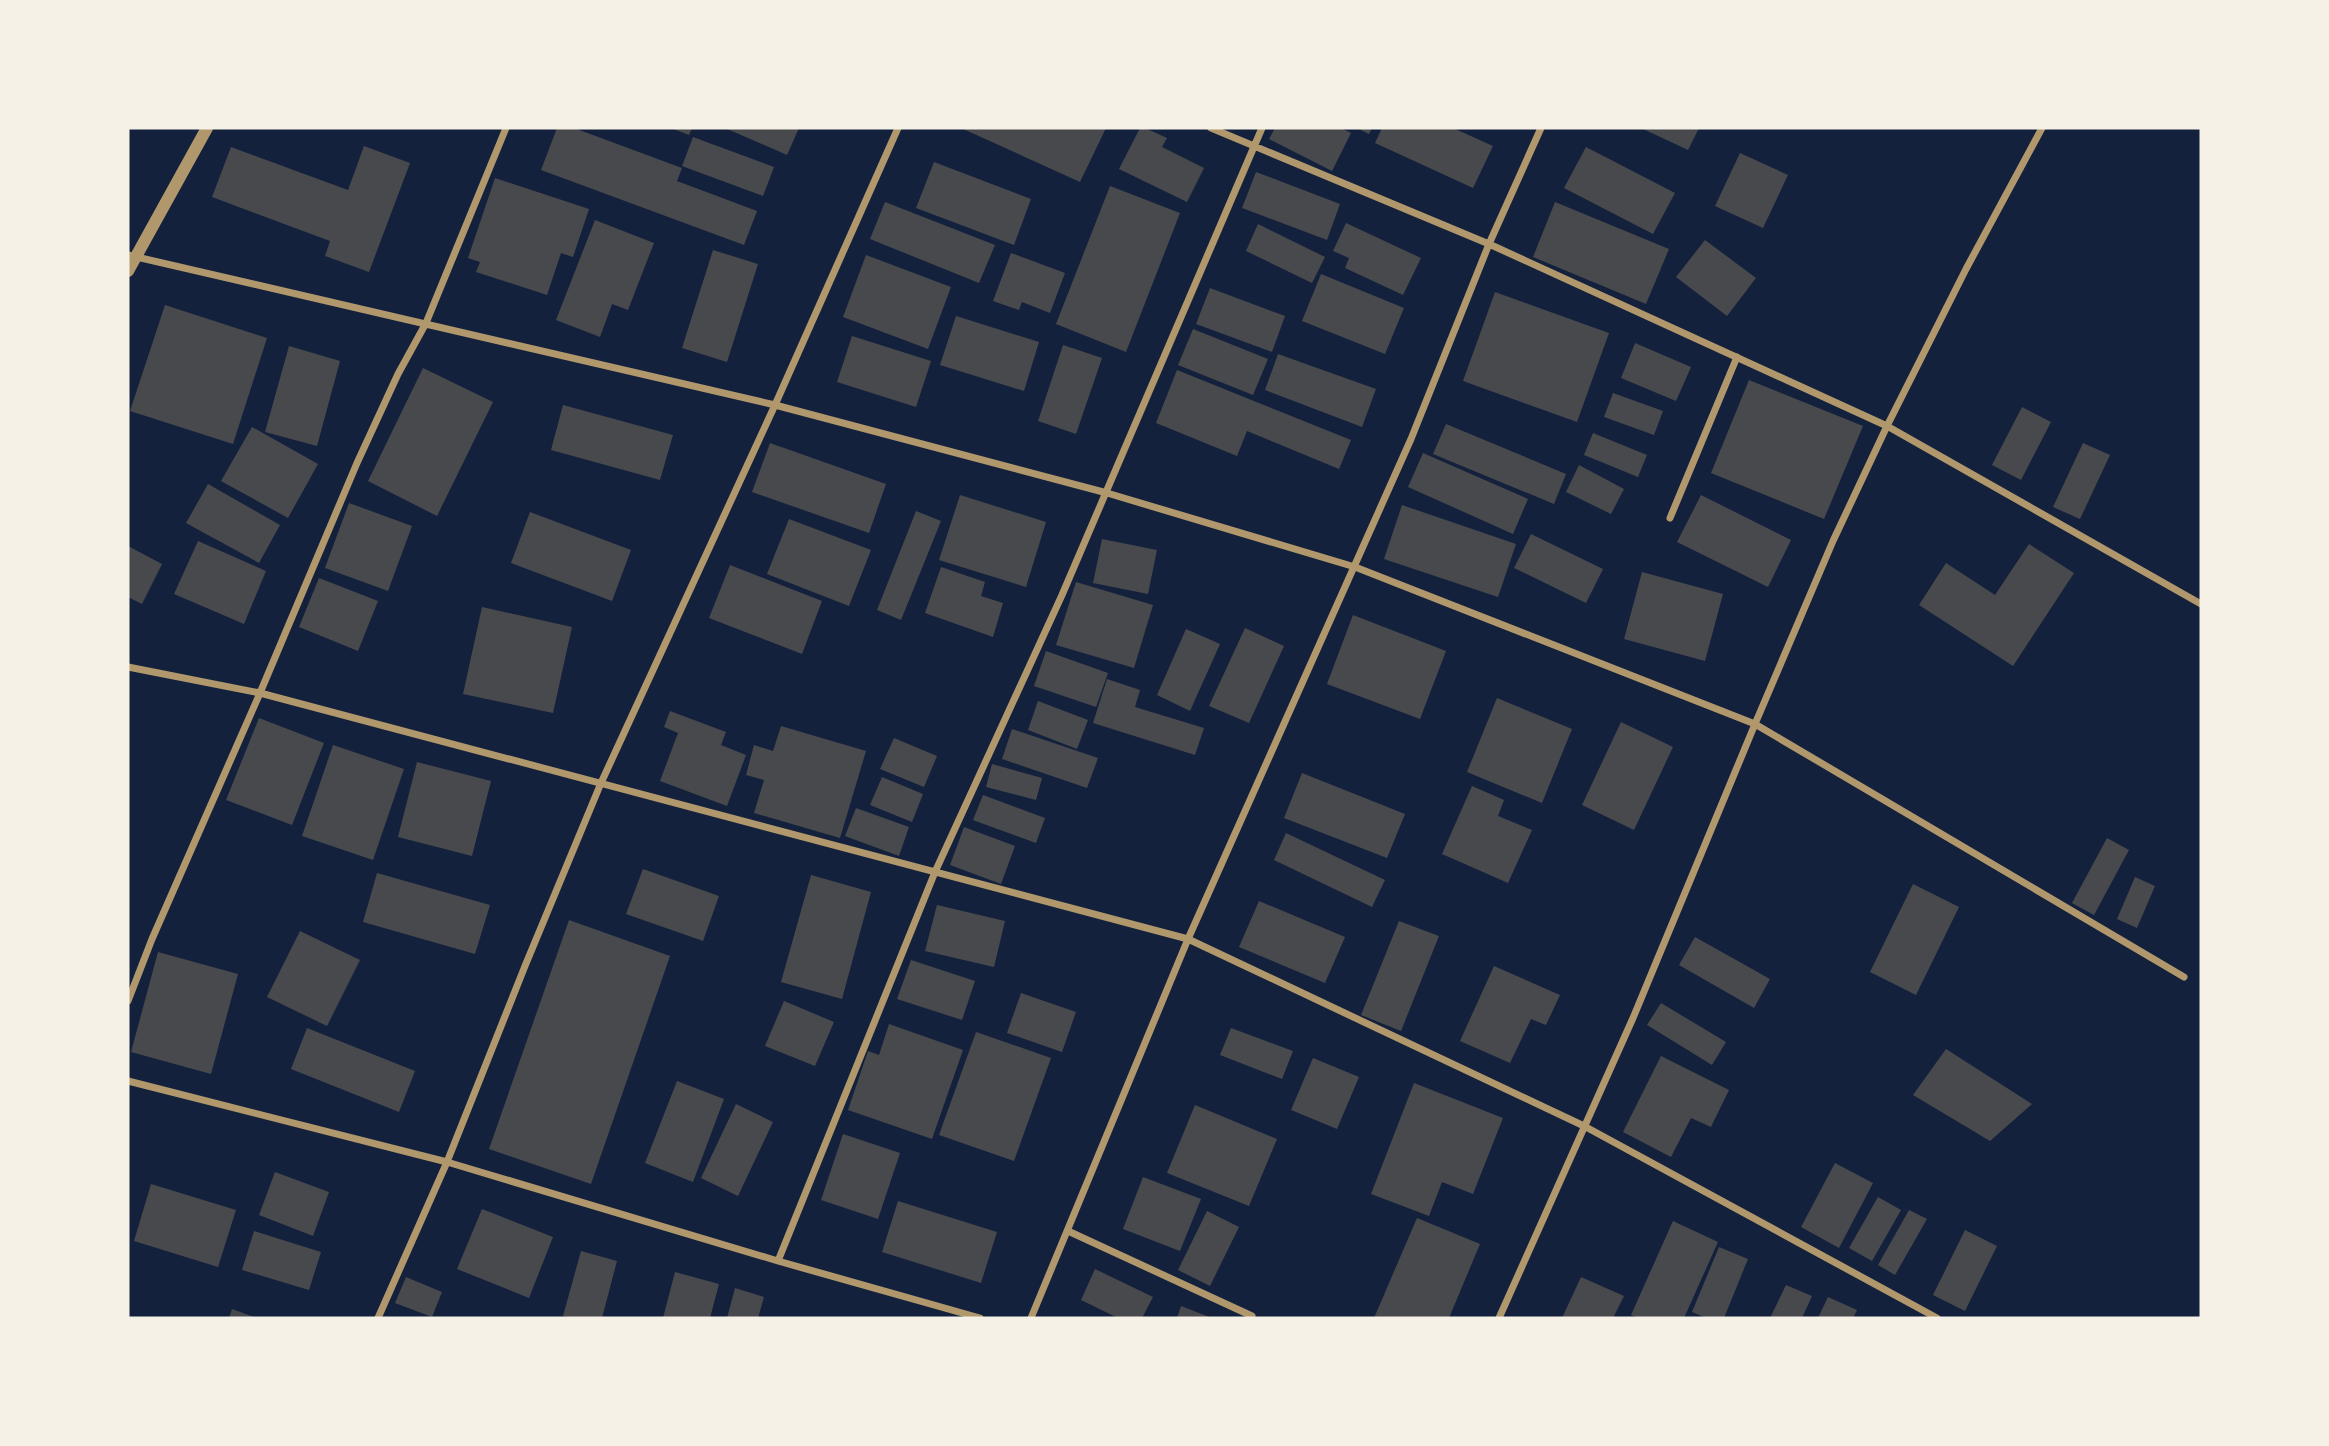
<svg xmlns="http://www.w3.org/2000/svg" width="2329" height="1446" font-family="Roboto,sans-serif">
<style>
.building{fill:#48494c}
.lines{fill:none;stroke-linecap:round;stroke-linejoin:round}
.minor{stroke:#b1986c;stroke-width:7}
.tertiary{stroke:#b1986c;stroke-width:12}
</style>
<rect width="100%" height="100%" fill="#14213d"/>
<path class="building" d="M 557,128 L 574,128 L 682,168 L 677,181 L 757,211 L 744,245 L 541,170 Z
M 671,128 L 692,128 L 689,135 Z
M 725,128 L 799,128 L 787,155 Z
M 961,128 L 1106,128 L 1080,182 Z
M 1140,128 L 1145,128 L 1167,138 L 1162,147 L 1204,168 L 1187,202 L 1119,169 Z
M 1275,128 L 1341,128 L 1351,133 L 1332,171 L 1269,139 Z
M 1357,128 L 1372,128 L 1369,134 Z
M 1382,128 L 1453,128 L 1493,146 L 1473,188 L 1375,143 Z
M 1641,128 L 1699,128 L 1688,150 Z
M 693,137 L 774,167 L 763,196 L 682,166 Z
M 364,146 L 410,163 L 369,272 L 325,256 L 330,241 L 212,197 L 231,147 L 348,190 Z
M 1586,147 L 1675,193 L 1653,234 L 1564,188 Z
M 1740,153 L 1788,175 L 1763,228 L 1715,206 Z
M 934,162 L 1031,199 L 1014,245 L 916,208 Z
M 1256,172 L 1340,204 L 1327,240 L 1242,208 Z
M 495,178 L 589,209 L 573,257 L 561,253 L 547,295 L 476,272 L 480,262 L 468,258 Z
M 1110,186 L 1180,213 L 1126,352 L 1056,324 Z
M 885,202 L 995,245 L 979,283 L 870,239 Z
M 1555,202 L 1669,249 L 1646,304 L 1533,257 Z
M 595,220 L 654,243 L 628,310 L 612,304 L 600,337 L 556,320 Z
M 1346,223 L 1421,258 L 1403,295 L 1345,268 L 1349,258 L 1333,251 Z
M 1258,224 L 1325,257 L 1312,283 L 1246,251 Z
M 1705,240 L 1756,278 L 1727,316 L 1676,277 Z
M 713,250 L 758,264 L 727,362 L 682,348 Z
M 1011,253 L 1065,273 L 1050,313 L 1022,302 L 1019,310 L 993,301 Z
M 866,255 L 951,287 L 928,349 L 843,317 Z
M 1321,274 L 1404,308 L 1385,354 L 1302,321 Z
M 1210,288 L 1285,316 L 1272,352 L 1196,324 Z
M 1495,292 L 1609,333 L 1577,422 L 1463,381 Z
M 165,305 L 267,338 L 233,444 L 130,411 Z
M 956,316 L 1039,342 L 1024,391 L 940,365 Z
M 1193,329 L 1268,359 L 1253,395 L 1178,365 Z
M 852,336 L 931,361 L 916,407 L 837,382 Z
M 1635,343 L 1691,367 L 1676,401 L 1621,378 Z
M 1063,345 L 1102,358 L 1076,434 L 1038,421 Z
M 289,346 L 340,361 L 317,446 L 265,432 Z
M 1278,354 L 1376,389 L 1362,427 L 1265,390 Z
M 423,368 L 493,402 L 437,516 L 368,481 Z
M 1177,370 L 1351,440 L 1339,469 L 1247,431 L 1237,456 L 1156,423 Z
M 1749,380 L 1863,426 L 1824,519 L 1711,473 Z
M 1613,393 L 1663,411 L 1654,435 L 1604,417 Z
M 563,405 L 673,435 L 660,480 L 551,450 Z
M 2022,407 L 2051,422 L 2021,480 L 1992,465 Z
M 1446,424 L 1566,474 L 1554,504 L 1433,454 Z
M 252,427 L 318,464 L 288,518 L 221,481 Z
M 1593,433 L 1647,455 L 1638,477 L 1584,455 Z
M 770,443 L 886,484 L 869,533 L 752,492 Z
M 2083,443 L 2110,455 L 2080,519 L 2053,507 Z
M 1423,453 L 1528,499 L 1513,534 L 1408,487 Z
M 1579,465 L 1624,489 L 1611,514 L 1566,492 Z
M 208,484 L 280,525 L 259,563 L 186,523 Z
M 960,495 L 1046,522 L 1026,587 L 939,560 Z
M 1701,495 L 1791,540 L 1768,587 L 1677,542 Z
M 349,503 L 412,526 L 388,591 L 325,568 Z
M 1402,505 L 1516,544 L 1498,597 L 1384,559 Z
M 916,511 L 941,521 L 901,620 L 877,610 Z
M 530,512 L 631,550 L 612,601 L 511,563 Z
M 789,519 L 871,550 L 849,606 L 767,574 Z
M 1531,534 L 1603,569 L 1586,603 L 1514,568 Z
M 1102,539 L 1157,550 L 1148,594 L 1093,583 Z
M 198,541 L 266,571 L 244,624 L 174,594 Z
M 2029,544 L 2074,573 L 2013,666 L 1919,605 L 1946,563 L 1995,595 Z
M 128,546 L 162,564 L 142,604 L 128,597 Z
M 730,565 L 822,601 L 802,654 L 709,618 Z
M 941,567 L 985,582 L 981,596 L 1003,603 L 993,637 L 925,613 Z
M 1642,572 L 1723,594 L 1705,661 L 1624,639 Z
M 319,578 L 378,601 L 358,651 L 299,627 Z
M 1076,582 L 1153,605 L 1134,668 L 1056,645 Z
M 482,607 L 572,627 L 553,713 L 463,694 Z
M 1353,615 L 1446,651 L 1420,719 L 1327,684 Z
M 1245,628 L 1284,646 L 1249,723 L 1209,706 Z
M 1186,629 L 1220,644 L 1190,711 L 1157,695 Z
M 1046,651 L 1108,673 L 1096,707 L 1034,686 Z
M 1107,679 L 1140,690 L 1135,707 L 1204,728 L 1195,755 L 1093,723 Z
M 1497,698 L 1572,729 L 1542,803 L 1467,772 Z
M 1038,701 L 1088,720 L 1077,749 L 1028,730 Z
M 670,711 L 726,732 L 721,745 L 746,755 L 727,806 L 660,781 L 678,733 L 664,727 Z
M 259,718 L 324,743 L 292,825 L 226,800 Z
M 1621,722 L 1673,747 L 1634,830 L 1582,805 Z
M 781,726 L 866,751 L 840,838 L 754,813 L 764,780 L 746,775 L 754,745 L 773,751 Z
M 1012,729 L 1098,758 L 1087,788 L 1002,759 Z
M 894,738 L 937,756 L 924,787 L 880,769 Z
M 333,745 L 404,769 L 373,860 L 302,836 Z
M 417,762 L 491,781 L 472,856 L 398,837 Z
M 992,764 L 1042,778 L 1036,800 L 986,787 Z
M 1302,773 L 1405,814 L 1387,858 L 1284,818 Z
M 882,777 L 923,794 L 912,822 L 870,805 Z
M 1472,786 L 1504,800 L 1498,816 L 1532,830 L 1508,883 L 1442,854 Z
M 983,795 L 1045,818 L 1036,843 L 973,820 Z
M 856,808 L 909,827 L 899,856 L 845,836 Z
M 964,827 L 1015,846 L 1001,884 L 950,865 Z
M 1286,833 L 1385,880 L 1372,907 L 1274,860 Z
M 2107,838 L 2129,850 L 2094,915 L 2072,903 Z
M 643,869 L 719,896 L 703,941 L 626,914 Z
M 377,873 L 490,905 L 475,954 L 363,922 Z
M 811,875 L 871,892 L 842,999 L 781,982 Z
M 2135,877 L 2155,886 L 2137,928 L 2117,919 Z
M 1913,884 L 1959,907 L 1916,995 L 1870,972 Z
M 1259,901 L 1345,937 L 1325,983 L 1239,947 Z
M 937,905 L 1005,921 L 994,967 L 925,951 Z
M 569,920 L 670,956 L 591,1184 L 489,1149 Z
M 1399,921 L 1439,936 L 1401,1031 L 1361,1015 Z
M 300,931 L 360,960 L 327,1026 L 267,997 Z
M 1695,937 L 1770,979 L 1754,1008 L 1679,965 Z
M 158,952 L 238,974 L 211,1074 L 131,1052 Z
M 911,960 L 975,981 L 962,1020 L 897,999 Z
M 1494,966 L 1560,995 L 1546,1025 L 1531,1019 L 1510,1063 L 1460,1041 Z
M 1021,993 L 1076,1012 L 1062,1052 L 1007,1033 Z
M 784,1001 L 834,1022 L 815,1066 L 765,1046 Z
M 1661,1003 L 1726,1042 L 1712,1065 L 1647,1025 Z
M 889,1024 L 963,1050 L 932,1139 L 848,1110 L 868,1051 L 879,1055 Z
M 307,1028 L 415,1071 L 399,1112 L 291,1069 Z
M 1231,1028 L 1293,1051 L 1282,1079 L 1220,1055 Z
M 976,1032 L 1051,1058 L 1014,1161 L 939,1135 Z
M 1946,1049 L 2032,1104 L 1990,1141 L 1913,1095 Z
M 1661,1056 L 1729,1090 L 1711,1127 L 1691,1118 L 1671,1157 L 1623,1132 Z
M 1313,1058 L 1359,1077 L 1337,1129 L 1291,1110 Z
M 677,1081 L 724,1099 L 693,1182 L 645,1163 Z
M 1414,1083 L 1503,1118 L 1473,1194 L 1442,1182 L 1429,1216 L 1371,1194 Z
M 736,1104 L 773,1122 L 738,1196 L 701,1178 Z
M 1195,1105 L 1277,1139 L 1249,1206 L 1167,1173 Z
M 843,1134 L 900,1153 L 878,1219 L 821,1200 Z
M 1835,1163 L 1873,1183 L 1839,1248 L 1801,1227 Z
M 275,1172 L 329,1192 L 313,1236 L 259,1215 Z
M 1143,1177 L 1201,1199 L 1180,1251 L 1123,1229 Z
M 151,1184 L 236,1210 L 218,1267 L 134,1241 Z
M 1878,1197 L 1901,1210 L 1872,1261 L 1849,1248 Z
M 898,1201 L 997,1232 L 981,1283 L 882,1252 Z
M 482,1209 L 553,1237 L 529,1298 L 457,1269 Z
M 1909,1210 L 1927,1219 L 1895,1275 L 1878,1265 Z
M 1207,1211 L 1239,1227 L 1210,1286 L 1178,1270 Z
M 1417,1218 L 1480,1244 L 1449,1318 L 1374,1318 Z
M 1673,1221 L 1718,1242 L 1684,1318 L 1638,1318 L 1631,1315 Z
M 1965,1230 L 1997,1246 L 1965,1311 L 1933,1295 Z
M 254,1231 L 321,1252 L 309,1290 L 242,1270 Z
M 1719,1247 L 1748,1259 L 1724,1318 L 1706,1318 L 1692,1312 Z
M 581,1251 L 617,1261 L 602,1318 L 573,1318 L 563,1316 Z
M 1095,1269 L 1153,1297 L 1142,1318 L 1118,1318 L 1081,1300 Z
M 675,1272 L 719,1284 L 710,1318 L 663,1318 Z
M 406,1277 L 442,1292 L 432,1317 L 395,1303 Z
M 1581,1277 L 1624,1296 L 1613,1318 L 1562,1318 Z
M 1786,1285 L 1812,1296 L 1802,1318 L 1770,1318 Z
M 735,1288 L 764,1297 L 758,1318 L 727,1318 Z
M 1828,1297 L 1857,1310 L 1853,1318 L 1818,1318 Z
M 1181,1306 L 1212,1318 L 1177,1318 Z
M 232,1309 L 257,1318 L 229,1318 Z"/>
<g class="lines">
<path class="minor" d="M 2042,128 L 1966,269 L 1887,426 L 2201,604
M 128,255 L 775,405 L 1107,493 L 1355,567 L 1755,724 L 1833,541 L 1887,426 L 1489,244 L 1211,128
M 1670,518 L 1737,357
M 128,667 L 260,693 L 1188,939 L 1584,1126 L 1937,1318
M 128,1001 L 152,939 L 260,693 L 357,463 L 398,374 L 426,323 L 506,128
M 128,1081 L 447,1162 L 778,1261 L 980,1318
M 1068,1231 L 1252,1316
M 778,1261 L 935,872 L 1062,595 L 1262,128
M 378,1318 L 447,1162 L 525,966 L 601,783 L 775,405 L 898,128
M 1031,1318 L 1188,939 L 1411,439 L 1489,244 L 1541,128
M 1499,1318 L 1633,1018 L 1755,724 L 2184,977"/>
<path class="tertiary" d="M 128,271 L 207,128"/>
</g>
<rect width="2329" height="1446" fill="none" stroke="#f6f1e7" stroke-width="259"/>
</svg>
